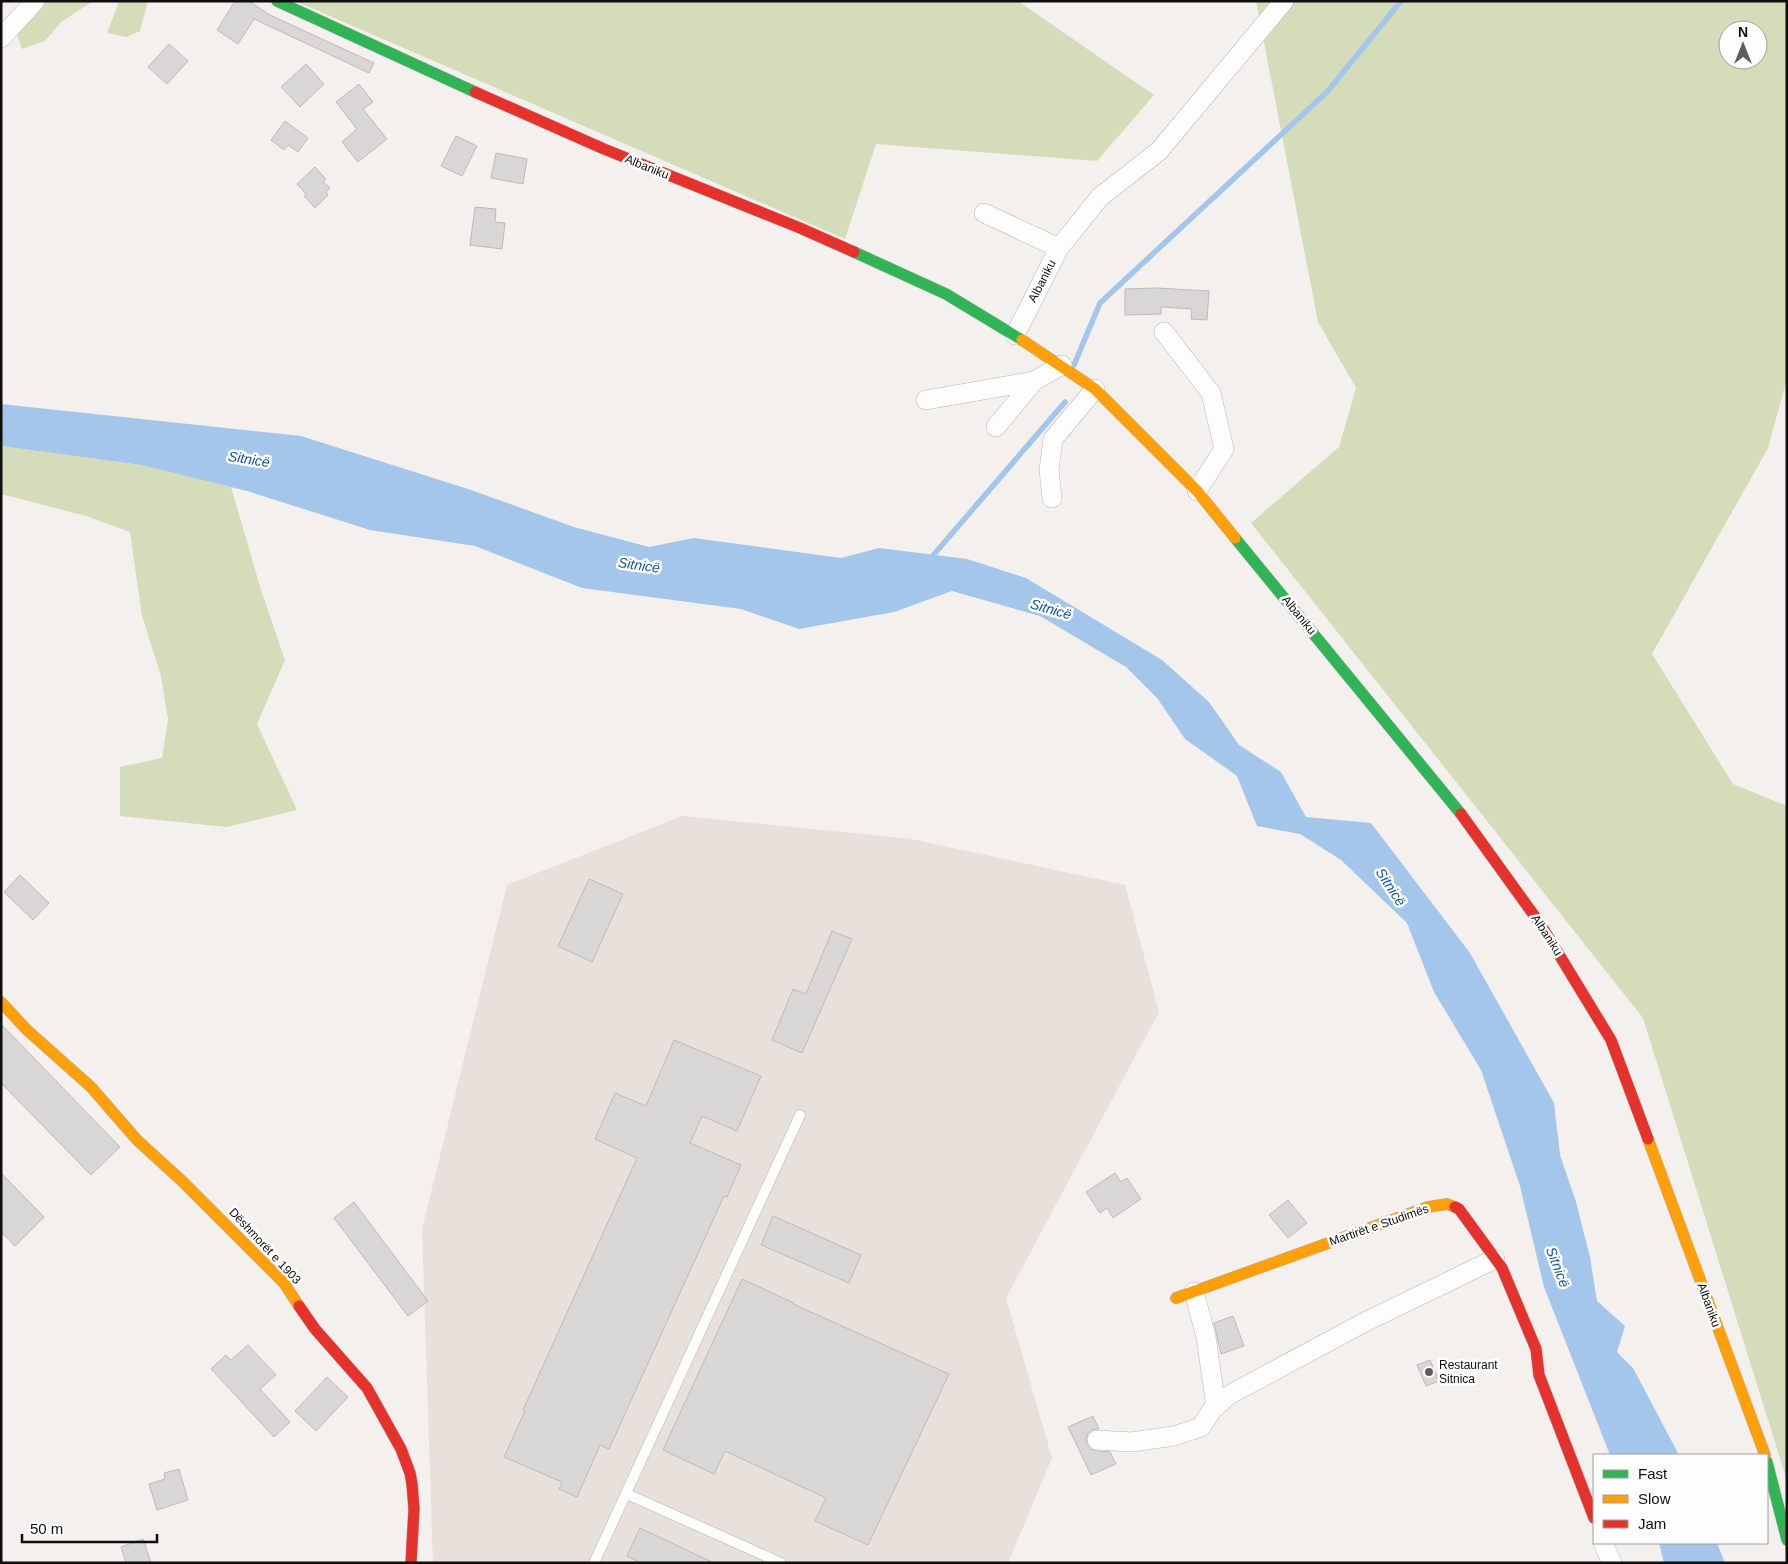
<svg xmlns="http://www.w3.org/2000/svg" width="1788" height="1564" font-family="Arial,sans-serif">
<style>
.built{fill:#e7e0db}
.green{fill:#d5dcba;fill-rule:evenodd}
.water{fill:#a4c6eb}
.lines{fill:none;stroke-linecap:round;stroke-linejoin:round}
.stream{stroke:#a4c6eb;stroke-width:5.5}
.building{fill:#d9d7d5;stroke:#bdbab9}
.lane-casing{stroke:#b9b7b5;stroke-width:11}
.street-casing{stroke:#b9b7b5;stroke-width:20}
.fast-casing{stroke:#b9b7b5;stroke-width:12}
.slow-casing{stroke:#b9b7b5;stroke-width:12}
.jam-casing{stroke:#b9b7b5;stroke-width:12}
.lane{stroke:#fdfdfc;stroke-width:10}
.street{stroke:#fdfdfc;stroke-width:19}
.fast{stroke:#30b455;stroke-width:11}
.slow{stroke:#ff9f0a;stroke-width:11}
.jam{stroke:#e5322d;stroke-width:11}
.poi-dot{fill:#5f5d5c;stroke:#fffefe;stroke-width:2}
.labels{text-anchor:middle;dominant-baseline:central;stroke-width:5;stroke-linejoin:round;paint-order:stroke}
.street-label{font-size:12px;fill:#0f0e0d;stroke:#fffefe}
.poi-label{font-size:12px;fill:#0f0e0d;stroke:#fffefe;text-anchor:start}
.water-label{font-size:14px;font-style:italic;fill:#0d5798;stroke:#fffefe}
</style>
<rect width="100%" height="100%" fill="#f3f0ee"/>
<path class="built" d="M 682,816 L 911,839 L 1125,885 L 1159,1012 L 1006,1298 L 1052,1458 L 1008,1563 L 433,1563 L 422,1229 L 507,885 Z"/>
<path class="green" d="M 47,1 L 93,1 L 61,22 L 45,41 L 22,49 L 17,34 Z
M 119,1 L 148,1 L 140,31 L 126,37 L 107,33 Z
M 295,1 L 1018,1 L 1154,95 L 1097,161 L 876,144 L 845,239 Z
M 1256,1 L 1787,1 L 1787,379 L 1768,448 L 1652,654 L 1733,784 L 1787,806 L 1787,1481 L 1643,1018 L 1251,523 L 1339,447 L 1356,388 L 1318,322 ZM 1728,30 L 1758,30 L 1758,60 L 1728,60 Z
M 1,446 L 141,465 L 231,487 L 262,593 L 285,660 L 257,724 L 297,810 L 227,827 L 120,816 L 120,767 L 162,758 L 168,719 L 161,676 L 142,616 L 130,532 L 86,516 L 1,494 Z"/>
<path class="water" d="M 1,404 L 301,436 L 468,489 L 574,527 L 649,547 L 694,538 L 841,558 L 879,548 L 967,559 L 1026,578 L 1162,660 L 1209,702 L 1239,745 L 1281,772 L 1306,817 L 1371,823 L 1470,953 L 1554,1103 L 1560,1155 L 1576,1202 L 1590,1257 L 1597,1301 L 1625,1326 L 1617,1352 L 1633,1368 L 1679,1455 L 1610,1455 L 1544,1287 L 1520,1186 L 1481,1070 L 1434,992 L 1407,923 L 1341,860 L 1300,834 L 1257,826 L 1237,776 L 1185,739 L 1157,698 L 1126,667 L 1040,616 L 952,591 L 894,612 L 799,629 L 741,609 L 582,588 L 475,546 L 370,530 L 247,491 L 141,465 L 1,446 Z
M 1659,1543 L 1717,1543 L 1725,1563 L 1664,1563 Z"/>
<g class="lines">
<path class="stream" d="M 1074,365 L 1100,303 L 1327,92 L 1401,1
M 930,559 L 1065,402"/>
</g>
<path class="building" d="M 235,1 L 249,1 L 270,15 L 374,63 L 369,73 L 254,19 L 238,44 L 217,30 Z
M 169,44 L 188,61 L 167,84 L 148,67 Z
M 306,64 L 324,84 L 300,107 L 281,87 Z
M 359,84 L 373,102 L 363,109 L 387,139 L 358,162 L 342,142 L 357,129 L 336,102 Z
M 285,121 L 308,138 L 298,152 L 288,145 L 284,150 L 271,140 Z
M 456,136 L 477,146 L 462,176 L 441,166 Z
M 496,153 L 527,159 L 523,184 L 491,178 Z
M 315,167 L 326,179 L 323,182 L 330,188 L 326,192 L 328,195 L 315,208 L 304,196 L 306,194 L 297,184 Z
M 475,207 L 496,209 L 495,222 L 505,223 L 502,249 L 470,245 Z
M 1157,288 L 1209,291 L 1207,320 L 1191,319 L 1192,309 L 1161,307 L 1161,314 L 1125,315 L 1125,289 Z
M 20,875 L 49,903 L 33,920 L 4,892 Z
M 589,879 L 623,894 L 592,962 L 558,946 Z
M 832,931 L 852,939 L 802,1053 L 772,1040 L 793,989 L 806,994 Z
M 1,1024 L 120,1147 L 91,1175 L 1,1083 Z
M 674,1040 L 761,1076 L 737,1131 L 702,1116 L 690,1143 L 741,1165 L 727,1197 L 724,1196 L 609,1449 L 600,1445 L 577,1497 L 559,1489 L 562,1482 L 504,1457 L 525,1411 L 523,1410 L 637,1158 L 595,1139 L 615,1093 L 646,1106 Z
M 1,1173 L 44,1217 L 15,1246 L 1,1232 Z
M 1115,1173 L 1121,1182 L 1127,1178 L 1141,1199 L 1113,1218 L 1107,1208 L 1100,1213 L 1086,1192 Z
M 1288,1200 L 1307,1223 L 1288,1238 L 1269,1215 Z
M 354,1202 L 428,1301 L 408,1316 L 334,1218 Z
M 773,1216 L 861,1255 L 849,1283 L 761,1245 Z
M 742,1279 L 794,1303 L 793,1304 L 949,1374 L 868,1545 L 815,1521 L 826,1498 L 725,1451 L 714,1474 L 663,1450 Z
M 1233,1316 L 1244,1346 L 1221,1354 L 1214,1323 Z
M 248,1345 L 276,1375 L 260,1389 L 290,1422 L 274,1437 L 211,1369 L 226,1355 L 231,1360 Z
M 1430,1360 L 1439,1381 L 1426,1386 L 1417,1365 Z
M 327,1377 L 348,1397 L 316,1431 L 295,1411 Z
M 1093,1416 L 1099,1429 L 1092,1430 L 1088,1433 L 1086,1439 L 1087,1445 L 1090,1449 L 1096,1451 L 1110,1452 L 1116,1464 L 1091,1475 L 1068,1427 Z
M 179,1469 L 188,1500 L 157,1510 L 149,1484 L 165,1479 L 164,1473 Z
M 640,1528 L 714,1563 L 641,1563 L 627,1556 Z
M 143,1539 L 151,1563 L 126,1563 L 121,1547 Z"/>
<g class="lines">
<g class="lane-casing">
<path id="lane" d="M 627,1494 L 781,1563
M 594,1563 L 800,1115"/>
</g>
<g class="street-casing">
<path id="street" d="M 1,38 L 35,1
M 984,213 L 1059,248 L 1015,335
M 1059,248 L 1100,197 L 1159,151 L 1284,1
M 1164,332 L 1211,393 L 1224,449 L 1197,491
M 926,400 L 1034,381 L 1062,365
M 996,427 L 1034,381
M 1052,498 L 1049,470 L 1053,439 L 1095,389
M 1194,1292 L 1206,1337 L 1216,1407
M 1097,1440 L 1132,1442 L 1174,1436 L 1201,1427 L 1212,1410 L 1229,1395 L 1363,1323 L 1495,1259
M 1603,1543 L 1612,1563"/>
</g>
<g class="fast-casing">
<path id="fast" d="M 277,1 L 475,92
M 854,252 L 946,294 L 1022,340
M 1235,538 L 1461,814
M 1767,1462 L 1787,1540"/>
</g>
<g class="slow-casing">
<path id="slow" d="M 1022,340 L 1095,389 L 1197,491 L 1235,538
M 1,1002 L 27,1030 L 91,1087 L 137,1140 L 182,1181 L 284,1283 L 299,1306
M 1648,1139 L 1765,1455
M 1176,1298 L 1428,1207 L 1447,1204 L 1455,1207"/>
</g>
<g class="jam-casing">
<path id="jam" d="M 475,92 L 604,149 L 800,228 L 854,252
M 1461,814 L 1541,925 L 1611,1040 L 1648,1139
M 1455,1207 L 1459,1209 L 1502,1268 L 1536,1349 L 1539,1375 L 1594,1518
M 299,1306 L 315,1329 L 367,1388 L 401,1449 L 410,1473 L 412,1484 L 414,1509 L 411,1563"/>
</g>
<use href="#lane" class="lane"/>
<use href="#street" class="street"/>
<use href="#fast" class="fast"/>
<use href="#slow" class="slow"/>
<use href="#jam" class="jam"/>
</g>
<circle class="poi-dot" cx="1429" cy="1372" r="5"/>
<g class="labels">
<g class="street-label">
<text transform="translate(647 167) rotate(22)">Albaniku</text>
<text transform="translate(1042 281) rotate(-63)">Albaniku</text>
<text transform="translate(1299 615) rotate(51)">Albaniku</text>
<text transform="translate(1547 935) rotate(57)">Albaniku</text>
<text transform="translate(1379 1225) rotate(-19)">Martirët e Studimës</text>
<text transform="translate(265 1246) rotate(47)">Dëshmorët e 1903</text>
<text transform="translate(1709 1305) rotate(70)">Albaniku</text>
</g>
<g class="poi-label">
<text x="1439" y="1365">Restaurant<tspan x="1439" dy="14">Sitnica</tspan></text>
</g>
<g class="water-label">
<text transform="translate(249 459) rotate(9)">Sitnicë</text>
<text transform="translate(639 565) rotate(8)">Sitnicë</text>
<text transform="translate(1051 609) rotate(16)">Sitnicë</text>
<text transform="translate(1391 887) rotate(57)">Sitnicë</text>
<text transform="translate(1558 1267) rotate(69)">Sitnicë</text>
</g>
</g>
<rect width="1788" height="1564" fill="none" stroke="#0f0e0d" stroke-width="5"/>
<rect x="1593" y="1454" width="175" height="90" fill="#fffefe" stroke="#9f9e9e"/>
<rect x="1603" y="1470" width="25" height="8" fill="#30b455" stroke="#9f9e9e"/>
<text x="1638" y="1479" font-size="15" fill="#0f0e0d">Fast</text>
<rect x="1603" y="1495" width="25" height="8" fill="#ff9f0a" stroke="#9f9e9e"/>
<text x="1638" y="1504" font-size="15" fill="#0f0e0d">Slow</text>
<rect x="1603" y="1520" width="25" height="8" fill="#e5322d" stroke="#9f9e9e"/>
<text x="1638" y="1529" font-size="15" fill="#0f0e0d">Jam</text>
<g transform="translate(1743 45)"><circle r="24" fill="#fffefe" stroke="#9f9e9e"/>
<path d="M0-4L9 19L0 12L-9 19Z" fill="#5f5d5c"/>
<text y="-8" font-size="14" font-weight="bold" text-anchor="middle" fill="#0f0e0d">N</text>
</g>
<path d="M22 1534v8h135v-8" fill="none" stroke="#0f0e0d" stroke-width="2.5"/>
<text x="30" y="1534" font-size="15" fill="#0f0e0d" stroke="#fffefe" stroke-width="4" paint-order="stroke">50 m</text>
</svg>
